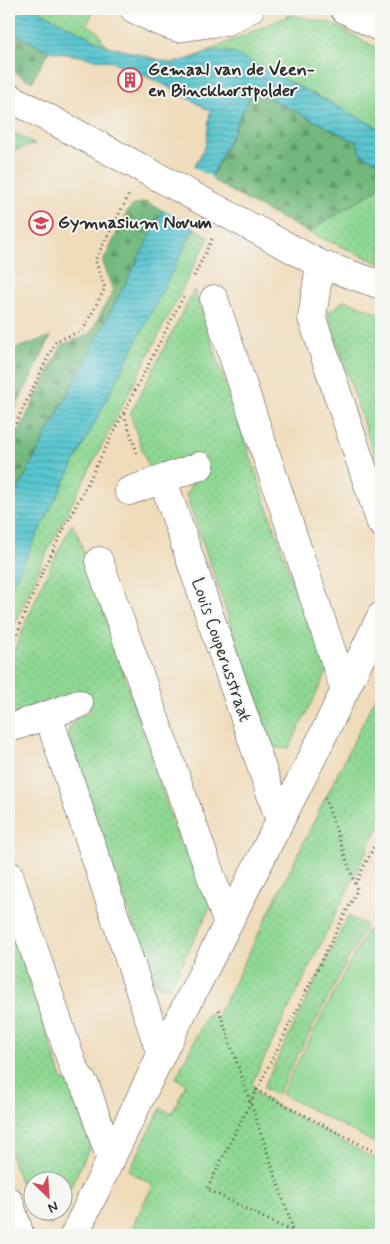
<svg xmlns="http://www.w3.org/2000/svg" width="390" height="1244" font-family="Mynerve,sans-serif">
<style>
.grass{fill:url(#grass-dots);stroke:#5c815f}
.forest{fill:url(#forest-firs);stroke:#4e7254}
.pitch{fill:#8ed793;stroke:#5c815f}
.water{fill:url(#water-rules);stroke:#42787e}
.pier{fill:#f0dcbb}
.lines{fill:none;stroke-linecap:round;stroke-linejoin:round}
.minor-casing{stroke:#494641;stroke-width:29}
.path{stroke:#494641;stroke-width:3;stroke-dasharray:1 4;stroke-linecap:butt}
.minor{stroke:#fff;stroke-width:28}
.labels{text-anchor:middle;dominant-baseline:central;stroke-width:4;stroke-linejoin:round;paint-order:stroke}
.poi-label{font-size:18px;font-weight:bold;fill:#2b2b2b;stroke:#f6f6f2;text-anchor:start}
.street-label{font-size:18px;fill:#2b2b2b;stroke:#f6f6f2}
</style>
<defs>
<pattern id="grass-dots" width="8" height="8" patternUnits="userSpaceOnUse" patternTransform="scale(1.25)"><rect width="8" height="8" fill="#8ed793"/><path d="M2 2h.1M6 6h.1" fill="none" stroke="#7bb97f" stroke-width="1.8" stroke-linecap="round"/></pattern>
<pattern id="forest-firs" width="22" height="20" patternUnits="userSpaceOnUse" patternTransform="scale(1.25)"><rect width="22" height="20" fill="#72b87d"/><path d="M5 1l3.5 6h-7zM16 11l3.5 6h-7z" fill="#5e9667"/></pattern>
<pattern id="water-rules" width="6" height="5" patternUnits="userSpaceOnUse" patternTransform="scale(1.25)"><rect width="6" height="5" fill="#59c6d0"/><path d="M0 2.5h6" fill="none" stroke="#4aa1a9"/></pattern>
</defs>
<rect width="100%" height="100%" fill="#f6f6f2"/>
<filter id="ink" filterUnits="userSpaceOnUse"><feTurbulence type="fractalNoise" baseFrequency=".02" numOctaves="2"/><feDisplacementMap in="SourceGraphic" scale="10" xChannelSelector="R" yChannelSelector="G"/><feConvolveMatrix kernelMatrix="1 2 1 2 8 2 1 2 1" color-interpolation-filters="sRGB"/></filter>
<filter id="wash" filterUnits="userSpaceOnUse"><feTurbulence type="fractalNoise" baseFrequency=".0096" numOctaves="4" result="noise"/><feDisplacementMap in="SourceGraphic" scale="20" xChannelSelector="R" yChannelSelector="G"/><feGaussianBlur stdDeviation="1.12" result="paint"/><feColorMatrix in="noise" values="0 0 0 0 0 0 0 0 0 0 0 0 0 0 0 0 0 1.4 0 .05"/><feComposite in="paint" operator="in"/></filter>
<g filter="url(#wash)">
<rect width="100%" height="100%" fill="#f0dcbb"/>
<path class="grass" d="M 35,9 L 87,9 L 93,12 L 87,24 L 98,32 L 105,45 Z
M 290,15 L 330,23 L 381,50 L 381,129 L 234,53 L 192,58 Z
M 9,130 L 35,144 L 9,152 Z
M 381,187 L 381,264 L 308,232 Z
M 194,229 L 209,237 L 44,558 L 9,637 L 10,587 Z
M 194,290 L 298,598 L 313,611 L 330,666 L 289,748 C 281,749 276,749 271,742 L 186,494 L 194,480 L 150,472 L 130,414 Z
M 344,300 L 381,314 L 381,477 L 328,313 Z
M 72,524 L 78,535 L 179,841 L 191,850 L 211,906 L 170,987 C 160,987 155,985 150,976 L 68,733 C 71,720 80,716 91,711 L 84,691 L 9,716 L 9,662 L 43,582 Z
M 381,686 L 381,822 L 252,1083 L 259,1096 L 381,1162 L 381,1235 L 128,1235 L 153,1185 L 129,1171 L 161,1108 L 172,1113 L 186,1084 L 176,1078 L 208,1013 L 216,1017 L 224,1003 Z
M 348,916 L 366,925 L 277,1095 L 263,1088 Z
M 9,920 L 62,1079 L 75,1088 L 92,1143 L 63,1203 L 62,1182 L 32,1182 L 32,1212 L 58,1212 L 52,1225 C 42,1225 38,1221 31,1214 L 9,1149 Z"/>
<path class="forest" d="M 9,31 L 49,51 L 32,82 L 9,69 Z
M 259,93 L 357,142 L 361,154 L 381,163 L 381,187 L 308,232 L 246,200 L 211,179 L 249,98 L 254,94 Z
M 147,202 L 163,211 L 9,507 L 9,451 L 62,345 L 90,334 L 113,291 L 103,262 L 128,210 C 134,204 138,203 147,202 Z
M 51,336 L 9,422 L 9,361 L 15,349 Z"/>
<path class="pitch" d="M 367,930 L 381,938 L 381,1146 L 281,1094 Z"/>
<path class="water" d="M 9,9 L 35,9 L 105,45 L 171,63 L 185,60 L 217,50 L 234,53 L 381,129 L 381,163 L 361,154 L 357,142 L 259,93 L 254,94 L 249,98 L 212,175 L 194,229 L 9,590 L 9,507 L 163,211 L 195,165 L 206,145 L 210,111 L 163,84 L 113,62 L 49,51 L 9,31 Z"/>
<path class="pier" d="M 191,166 L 213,178 L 197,228 L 162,209 Z"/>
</g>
<g filter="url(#ink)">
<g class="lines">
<g class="minor-casing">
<path id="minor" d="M 134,9 L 160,22 L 178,28 L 227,21 L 250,9
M 344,9 L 381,28
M 9,97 L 320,264 L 381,285
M 320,264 L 312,318 L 381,523
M 214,299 L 345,691
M 163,480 L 280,821
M 129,491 L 200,466
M 99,561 L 228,924
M 48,715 L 161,1055
M 16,726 L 79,704
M 9,875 L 74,1069 L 86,1087 L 111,1160
M 9,1201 L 20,1235
M 74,1235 L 161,1055 L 310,762 L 381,616"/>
</g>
<path class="path" d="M 194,276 L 212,239
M 124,414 L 138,456
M 9,437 L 56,341 L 83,330 L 105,288 L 95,260 L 129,195
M 9,652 L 45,566 L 183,297
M 355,884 L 381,833
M 219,1010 L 291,1222 L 292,1232 L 299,1235
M 256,1090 L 381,1155
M 290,1235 L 292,1232 L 207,1189 L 357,890 L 325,798"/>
<use href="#minor" class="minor"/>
</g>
</g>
<defs>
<g id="building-ring" transform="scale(1.25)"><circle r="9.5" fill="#f6f6f2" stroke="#d1495b" stroke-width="1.5"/><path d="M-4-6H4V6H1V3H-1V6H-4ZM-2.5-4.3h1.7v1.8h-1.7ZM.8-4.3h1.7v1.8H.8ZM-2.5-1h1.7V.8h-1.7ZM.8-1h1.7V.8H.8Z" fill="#d1495b"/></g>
<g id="school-ring" transform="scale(1.25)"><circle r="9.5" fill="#f6f6f2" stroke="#d1495b" stroke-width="1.5"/><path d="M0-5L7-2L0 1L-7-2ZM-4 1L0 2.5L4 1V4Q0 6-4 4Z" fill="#d1495b"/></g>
</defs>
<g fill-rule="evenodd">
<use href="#building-ring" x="130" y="80"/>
<use href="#school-ring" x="41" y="223"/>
</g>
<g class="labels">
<g class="poi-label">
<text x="148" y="70">Gemaal van de Veen-<tspan x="148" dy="21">en Binckhorstpolder</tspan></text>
<text x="58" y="223">Gymnasium Novum</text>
</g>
<g class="street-label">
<text transform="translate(221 650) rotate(71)">Louis Couperusstraat</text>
</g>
</g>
<rect width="390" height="1244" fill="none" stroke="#f6f6f2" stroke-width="30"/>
<g transform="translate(48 1196) rotate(155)"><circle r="24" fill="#f6f6f2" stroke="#a5a5a2"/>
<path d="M0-4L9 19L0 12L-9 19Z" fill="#d1495b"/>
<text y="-8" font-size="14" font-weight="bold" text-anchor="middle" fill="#2b2b2b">N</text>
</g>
</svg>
